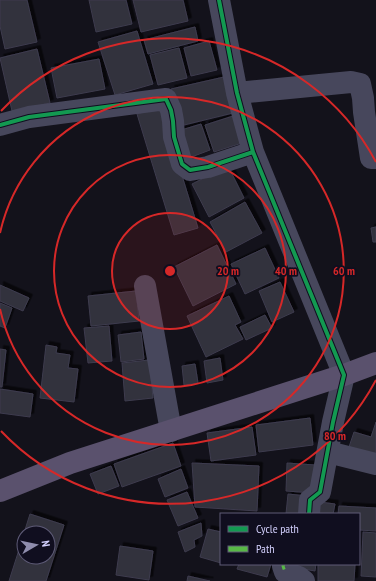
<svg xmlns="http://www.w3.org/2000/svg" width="376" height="581" font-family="'PT Sans Narrow',sans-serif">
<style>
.building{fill:#31303d;stroke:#3e3c4e;filter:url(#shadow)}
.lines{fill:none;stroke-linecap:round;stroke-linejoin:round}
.minor{stroke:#47475c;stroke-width:22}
.major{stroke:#5a516d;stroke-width:22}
.quiet{stroke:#58b947;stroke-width:3;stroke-dasharray:6 3;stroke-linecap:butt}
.cycleway-casing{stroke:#100e1f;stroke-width:6}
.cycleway{stroke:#139951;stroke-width:4}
.ring{fill:none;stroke:#d62828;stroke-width:2}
.centre{fill:#d62828;stroke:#100e1f;stroke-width:2}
.ring-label{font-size:12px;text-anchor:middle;font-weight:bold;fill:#d62828;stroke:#100e1f;stroke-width:3.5;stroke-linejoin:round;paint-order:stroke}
</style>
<defs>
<filter id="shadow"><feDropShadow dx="3.5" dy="-3.5" stdDeviation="0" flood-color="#0009"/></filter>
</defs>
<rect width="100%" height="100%" fill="#13121b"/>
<path class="building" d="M 0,0 L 27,0 L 37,42 L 5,49 L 0,26 Z
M 89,0 L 126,0 L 132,24 L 96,32 Z
M 133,0 L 183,0 L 188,21 L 141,32 Z
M 195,27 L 198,41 L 148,54 L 144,40 Z
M 137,31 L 153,84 L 115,95 L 98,42 Z
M 209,41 L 217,70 L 191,76 L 184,48 Z
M 179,48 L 187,78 L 158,85 L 150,55 Z
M 37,49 L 50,103 L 12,111 L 0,58 Z
M 99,59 L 105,89 L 57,98 L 51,68 Z
M 224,77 L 233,113 L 180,126 L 171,89 Z
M 161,107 L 198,228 L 174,235 L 137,114 Z
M 233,116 L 242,143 L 214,152 L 205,125 Z
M 201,124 L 210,150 L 186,159 L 178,131 Z
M 228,166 L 244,198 L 209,217 L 192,184 Z
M 245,202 L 262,233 L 226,252 L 210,222 Z
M 376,227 L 376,242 L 373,242 L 371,228 Z
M 217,245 L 236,284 L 193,306 L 174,267 Z
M 265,248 L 279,278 L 245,294 L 231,264 Z
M 280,282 L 294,312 L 272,322 L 259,291 Z
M 0,285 L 29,298 L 23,311 L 0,301 Z
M 136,291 L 139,321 L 91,326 L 88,296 Z
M 229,296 L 241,322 L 235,325 L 243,339 L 206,357 L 187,316 Z
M 0,303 L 12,308 L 5,328 L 0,326 Z
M 265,315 L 272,328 L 246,340 L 240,327 Z
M 109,326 L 112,361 L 88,363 L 84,328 Z
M 141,332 L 144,359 L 121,362 L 118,335 Z
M 46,345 L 57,347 L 56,353 L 70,355 L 68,368 L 78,369 L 74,402 L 40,398 Z
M 0,349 L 6,350 L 2,387 L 0,387 Z
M 220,358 L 223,380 L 207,383 L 204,361 Z
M 149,360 L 153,398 L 125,401 L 122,363 Z
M 195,364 L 198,383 L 184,385 L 182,366 Z
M 0,389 L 33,394 L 30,417 L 0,413 Z
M 310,418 L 313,445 L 259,452 L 256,425 Z
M 376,422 L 376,462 L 347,453 L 354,432 L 371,437 Z
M 252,427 L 256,455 L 211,461 L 207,433 Z
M 173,443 L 181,466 L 122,487 L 114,464 Z
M 192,463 L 259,466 L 257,511 L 195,507 Z
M 287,463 L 315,465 L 314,493 L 286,491 Z
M 111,466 L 119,486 L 98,494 L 90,474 Z
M 181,469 L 188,488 L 165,497 L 158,479 Z
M 187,492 L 198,518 L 178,526 L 167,500 Z
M 288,494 L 307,496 L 305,514 L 286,514 Z
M 312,501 L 335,504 L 333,514 L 311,514 Z
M 339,506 L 376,508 L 376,531 L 359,530 L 359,514 L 338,514 Z
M 30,514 L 64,525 L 46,581 L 9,581 L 24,534 L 24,557 L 48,557 L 48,533 L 24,533 Z
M 201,523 L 202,536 L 194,540 L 195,547 L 185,552 L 178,532 Z
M 208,529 L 221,532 L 221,563 L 200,557 Z
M 363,532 L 376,533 L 376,577 L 361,576 Z
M 120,546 L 153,551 L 149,580 L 116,575 Z
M 239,564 L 271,564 L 267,577 L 237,569 Z
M 286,564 L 316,564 L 315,571 L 286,566 Z
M 318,564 L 355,564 L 354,581 L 318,581 Z
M 188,576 L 210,581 L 187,581 Z"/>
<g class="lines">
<path class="minor" d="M 219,0 L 237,93 L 253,152 L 344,375 L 333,422 L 320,492 L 310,500 L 309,514
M 237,93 L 351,82 L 360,84 L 363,98 L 364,112 L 371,158 L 376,158
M 0,125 L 29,117 L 166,99 L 171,110 L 173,121 L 174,137 L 182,164 L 190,170 L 208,167 L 253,152
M 145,286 L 171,431
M 328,452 L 376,464
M 284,564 L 283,566 L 285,572 L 299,577 L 304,581"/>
<path class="major" d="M 0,491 L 70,463 L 344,375 L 376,363"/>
<path class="quiet" d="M 284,564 L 283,566 L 285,572"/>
<g class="cycleway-casing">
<path id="cycleway" d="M 219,0 L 237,93 L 253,152 L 344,375 L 333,422 L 320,492 L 310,500 L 309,514
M 0,125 L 29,117 L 166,99 L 171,110 L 173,121 L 174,137 L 182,164 L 190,170 L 208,167 L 253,152"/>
</g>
<use href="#cycleway" class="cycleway"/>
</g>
<circle cx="170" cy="271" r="58" fill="#d62828" fill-opacity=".12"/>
<g class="ring">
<circle cx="170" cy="271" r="58"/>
<circle cx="170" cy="271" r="116"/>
<path d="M0 233A174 174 0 1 1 0 309"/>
<path d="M376 380A233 233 0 0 1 1 431M1 111A233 233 0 0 1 376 162"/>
</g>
<circle cx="170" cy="271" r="6" class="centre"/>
<g class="ring-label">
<text x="228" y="275">20 m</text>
<text x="286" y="275">40 m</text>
<text x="344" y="275">60 m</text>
<text x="335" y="440">80 m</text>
</g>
<rect x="220" y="513" width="140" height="52" fill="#100e1f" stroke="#5e5b77"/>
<rect x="228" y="526" width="20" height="6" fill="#139951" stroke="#5e5b77"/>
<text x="256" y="533" font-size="12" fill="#d2cffc">Cycle path</text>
<rect x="228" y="546" width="20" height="6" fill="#58b947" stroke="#5e5b77"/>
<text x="256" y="553" font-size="12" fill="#d2cffc">Path</text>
<g transform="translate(36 545) rotate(81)"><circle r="19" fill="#100e1f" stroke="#5e5b77"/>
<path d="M0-3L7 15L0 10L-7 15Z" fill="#8f8dad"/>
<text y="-6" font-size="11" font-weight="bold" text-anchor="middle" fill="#d2cffc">N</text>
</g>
</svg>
